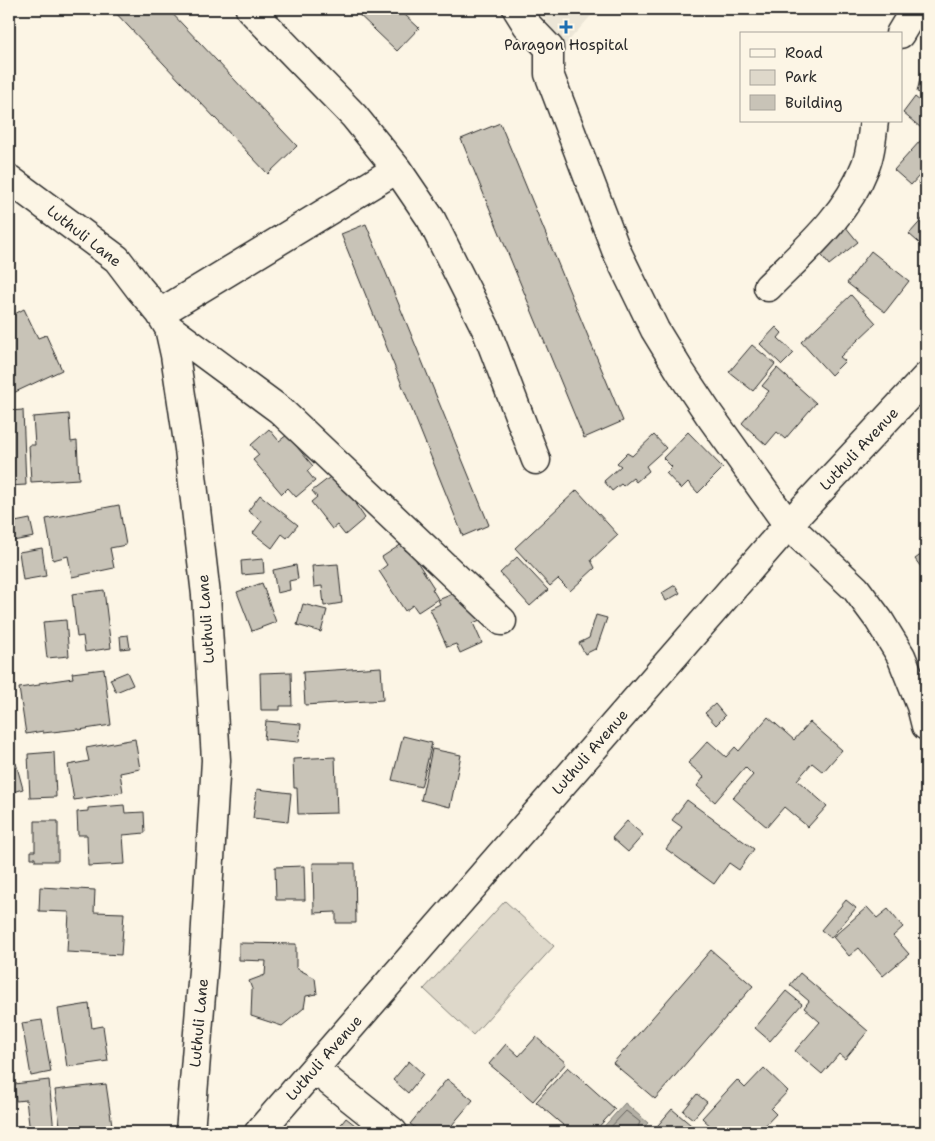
<svg xmlns="http://www.w3.org/2000/svg" width="935" height="1141" font-family="'Shantell Sans',sans-serif">
<style>
.built{fill:#ece6d7}
.green{fill:#ded8ca;stroke:#84827a}
.water{fill:#b4b0a5;stroke:#7d7b74}
.lines{fill:none;stroke-linecap:round;stroke-linejoin:round}
.shore{stroke:#62605c;stroke-width:1}
.building{fill:#c8c3b7;stroke:#2b2b2b}
.minor-casing{stroke:#2b2b2b;stroke-width:31}
.minor{stroke:#fcf5e5;stroke-width:28}
.poi-dot{fill:#1f6fb2;stroke:#fcf5e5;stroke-width:2}
.labels{text-anchor:middle;dominant-baseline:central;stroke-width:4;stroke-linejoin:round;paint-order:stroke}
.poi-label{font-size:15px;fill:#2b2b2b;stroke:#fcf5e5}
.street-label{font-size:15px;fill:#2b2b2b;stroke:#fcf5e5}
</style>
<rect width="100%" height="100%" fill="#fcf5e5"/>
<filter id="ink" filterUnits="userSpaceOnUse"><feTurbulence type="fractalNoise" baseFrequency=".02" numOctaves="2"/><feDisplacementMap in="SourceGraphic" scale="10" xChannelSelector="R" yChannelSelector="G"/><feConvolveMatrix kernelMatrix="1 2 1 2 8 2 1 2 1" color-interpolation-filters="sRGB"/></filter>
<g filter="url(#ink)">
<path class="built" d="M 537,9 L 597,9 L 565,45 Z"/>
<path class="green" d="M 505,901 L 554,946 L 473,1035 L 424,989 Z"/>
<path class="water" d="M 625,1103 L 648,1123 L 639,1132 L 599,1132 Z"/>
<g class="lines">
<path class="shore" d="M 606,1132 L 626,1111 L 640,1122 L 636,1132"/>
</g>
<path class="building" d="M 112,9 L 168,9 L 297,146 L 268,174 Z
M 353,9 L 407,9 L 403,13 L 419,28 L 397,51 Z
M 926,53 L 926,95 L 917,92 Z
M 915,97 L 926,106 L 926,132 L 903,113 Z
M 500,123 L 623,421 L 584,438 L 461,139 Z
M 920,141 L 926,146 L 926,168 L 911,185 L 894,170 Z
M 926,172 L 926,189 L 918,182 Z
M 926,215 L 926,249 L 909,234 Z
M 366,224 L 489,525 L 463,536 L 341,234 Z
M 845,226 L 858,242 L 829,265 L 817,249 Z
M 871,251 L 909,281 L 885,312 L 847,283 Z
M 851,295 L 876,323 L 840,357 L 845,361 L 831,375 L 801,342 Z
M 24,309 L 38,338 L 46,335 L 62,370 L 9,395 L 9,317 Z
M 776,327 L 782,333 L 778,338 L 794,353 L 782,365 L 760,344 Z
M 752,345 L 775,364 L 753,391 L 729,372 Z
M 777,368 L 816,403 L 785,439 L 777,432 L 766,445 L 742,423 L 769,391 L 762,386 Z
M 23,410 L 26,485 L 9,486 L 9,411 Z
M 69,414 L 71,442 L 77,441 L 79,479 L 31,482 L 29,445 L 35,445 L 33,417 Z
M 269,429 L 279,441 L 287,435 L 313,466 L 307,471 L 315,481 L 296,497 L 288,488 L 282,494 L 253,460 L 259,455 L 251,445 Z
M 688,432 L 723,468 L 698,493 L 688,482 L 681,489 L 666,473 L 672,467 L 663,458 Z
M 654,435 L 666,448 L 646,466 L 649,471 L 636,482 L 633,478 L 623,486 L 621,484 L 612,491 L 604,481 L 621,466 L 617,463 L 627,453 L 632,456 Z
M 338,471 L 361,502 L 356,505 L 365,518 L 345,535 L 337,525 L 332,529 L 311,502 L 317,497 L 312,491 Z
M 577,490 L 618,535 L 591,560 L 595,568 L 570,591 L 558,579 L 550,586 L 515,548 Z
M 260,495 L 298,525 L 287,538 L 282,534 L 272,548 L 253,533 L 262,521 L 248,511 Z
M 119,505 L 126,545 L 110,548 L 114,568 L 72,577 L 68,556 L 53,560 L 46,519 Z
M 30,519 L 34,537 L 13,541 L 10,523 Z
M 402,544 L 406,551 L 409,549 L 434,588 L 432,589 L 438,599 L 418,612 L 413,605 L 405,611 L 379,571 L 387,565 L 382,557 Z
M 42,548 L 46,576 L 23,580 L 19,552 Z
M 926,551 L 926,574 L 915,559 Z
M 517,557 L 548,590 L 530,606 L 500,573 Z
M 263,559 L 264,573 L 242,575 L 241,561 Z
M 338,564 L 342,603 L 324,606 L 322,586 L 314,587 L 312,566 Z
M 296,565 L 298,579 L 289,581 L 290,590 L 277,593 L 273,570 Z
M 262,583 L 276,622 L 252,631 L 237,592 Z
M 675,585 L 680,593 L 666,601 L 662,593 Z
M 104,590 L 111,648 L 85,652 L 83,636 L 77,637 L 72,594 Z
M 460,591 L 469,594 L 480,620 L 473,623 L 482,643 L 460,653 L 456,644 L 447,647 L 430,609 L 440,604 L 438,600 Z
M 303,604 L 327,610 L 321,632 L 297,625 Z
M 596,615 L 607,618 L 596,650 L 595,649 L 585,654 L 579,643 L 589,638 Z
M 66,620 L 69,656 L 47,658 L 43,622 Z
M 128,635 L 130,648 L 121,649 L 120,636 Z
M 381,667 L 383,700 L 305,705 L 303,672 Z
M 104,669 L 111,725 L 79,730 L 79,729 L 43,733 L 43,731 L 26,734 L 19,688 L 39,685 L 39,683 L 73,678 L 72,673 Z
M 127,672 L 133,685 L 116,692 L 110,679 Z
M 291,672 L 292,706 L 280,706 L 280,710 L 261,710 L 260,673 Z
M 715,704 L 725,716 L 716,725 L 705,713 Z
M 768,717 L 794,740 L 810,722 L 842,750 L 823,772 L 812,763 L 797,780 L 827,806 L 808,827 L 784,807 L 767,827 L 733,798 L 753,775 L 745,767 L 715,802 L 697,786 L 704,777 L 688,763 L 708,741 L 726,757 L 735,747 L 739,751 Z
M 266,721 L 301,724 L 299,742 L 264,739 Z
M 403,736 L 432,743 L 421,787 L 392,780 Z
M 135,739 L 140,769 L 120,773 L 123,792 L 74,800 L 68,765 L 89,761 L 86,748 Z
M 432,749 L 461,755 L 450,807 L 421,800 Z
M 54,752 L 56,797 L 30,798 L 28,754 Z
M 335,757 L 337,813 L 298,814 L 297,788 L 294,788 L 293,759 Z
M 16,763 L 23,789 L 9,793 L 9,765 Z
M 257,789 L 291,793 L 288,822 L 253,818 Z
M 687,800 L 754,849 L 739,870 L 729,863 L 714,884 L 666,849 L 682,827 L 672,820 Z
M 124,805 L 125,813 L 144,812 L 145,833 L 123,835 L 125,864 L 88,866 L 87,835 L 78,835 L 77,812 L 88,811 L 88,808 Z
M 35,821 L 58,821 L 58,861 L 35,861 L 35,858 L 31,858 L 31,851 L 35,851 Z
M 627,821 L 643,835 L 628,852 L 612,838 Z
M 313,863 L 355,863 L 356,923 L 336,923 L 336,912 L 314,913 Z
M 304,866 L 305,900 L 276,900 L 275,867 Z
M 40,887 L 95,890 L 94,912 L 124,913 L 121,955 L 67,952 L 69,912 L 39,911 Z
M 846,900 L 856,908 L 831,938 L 821,930 Z
M 867,907 L 877,918 L 888,909 L 903,927 L 893,936 L 909,954 L 883,976 L 859,948 L 849,956 L 833,937 Z
M 239,943 L 296,944 L 296,968 L 315,978 L 317,994 L 306,996 L 304,1008 L 282,1026 L 251,1016 L 252,989 L 249,981 L 265,975 L 266,961 L 239,960 Z
M 711,950 L 753,986 L 655,1099 L 613,1063 Z
M 800,973 L 868,1031 L 845,1059 L 839,1054 L 822,1074 L 795,1051 L 820,1022 L 804,1008 L 809,1001 L 790,985 Z
M 786,991 L 802,1004 L 770,1041 L 755,1028 Z
M 89,1004 L 92,1028 L 103,1026 L 108,1061 L 67,1067 L 58,1009 Z
M 42,1020 L 51,1072 L 31,1076 L 22,1023 Z
M 536,1037 L 566,1063 L 533,1101 L 489,1064 L 506,1044 L 519,1056 Z
M 409,1061 L 423,1074 L 408,1093 L 393,1080 Z
M 568,1067 L 615,1109 L 594,1132 L 571,1132 L 536,1102 Z
M 764,1068 L 788,1091 L 771,1109 L 776,1114 L 759,1132 L 752,1132 L 744,1125 L 738,1132 L 717,1132 L 702,1118 L 737,1080 L 745,1088 Z
M 447,1079 L 473,1100 L 452,1125 L 461,1132 L 421,1132 L 410,1124 Z
M 49,1080 L 54,1132 L 30,1132 L 26,1100 L 16,1101 L 14,1084 Z
M 106,1084 L 113,1132 L 61,1132 L 55,1090 Z
M 697,1094 L 707,1102 L 693,1119 L 683,1111 Z
M 672,1109 L 691,1125 L 684,1132 L 652,1132 Z
M 346,1118 L 364,1132 L 335,1132 Z"/>
<g class="lines">
<g class="minor-casing">
<path id="minor" d="M 250,9 L 354,116 L 397,169 L 431,219 L 486,329 L 536,460
M 517,9 L 527,25 L 549,48 L 549,74 L 616,250 L 655,330 L 680,371 L 708,413 L 788,525 L 856,589 L 879,620 L 901,656 L 921,706 L 926,726
M 900,34 L 915,9
M 9,179 L 117,259 L 139,288 L 160,313 L 169,328 L 175,355 L 189,449 L 206,595 L 216,760 L 204,958 L 190,1132
M 768,287 C 804,251 846,216 865,167 C 871,154 872,135 874,121
M 160,313 L 397,169
M 169,328 L 280,410 L 502,621
M 314,1069 L 393,1132
M 259,1132 L 788,525 L 926,377"/>
</g>
<use href="#minor" class="minor"/>
</g>
</g>
<path class="poi-dot" d="M563.5 19.5h5v5h5v5h-5v5h-5v-5h-5v-5h5z"/>
<g class="labels">
<g class="poi-label">
<text x="566" y="45">Paragon Hospital</text>
</g>
<g class="street-label">
<text transform="translate(84 236) rotate(38)">Luthuli Lane</text>
<text transform="translate(859 449) rotate(-47)">Luthuli Avenue</text>
<text transform="translate(206 619) rotate(-94)">Luthuli Lane</text>
<text transform="translate(590 752) rotate(-49)">Luthuli Avenue</text>
<text transform="translate(199 1023) rotate(-85)">Luthuli Lane</text>
<text transform="translate(324 1058) rotate(-49)">Luthuli Avenue</text>
</g>
</g>
<rect width="935" height="1141" fill="none" stroke="#fcf5e5" stroke-width="30"/>
<rect x="15" y="15" width="905" height="1111" fill="none" stroke="#2b2b2b" stroke-width="2" filter="url(#ink)"/>
<rect x="740" y="32" width="162" height="90" fill="#fcf5e5" stroke="#a8a49b"/>
<rect x="750" y="49" width="25" height="8" fill="#fcf5e5" stroke="#a8a49b"/>
<text x="785" y="58" font-size="15" fill="#2b2b2b">Road</text>
<rect x="750" y="70" width="25" height="15" fill="#ded8ca" stroke="#a8a49b"/>
<text x="785" y="82" font-size="15" fill="#2b2b2b">Park</text>
<rect x="750" y="95" width="25" height="15" fill="#c8c3b7" stroke="#a8a49b"/>
<text x="785" y="108" font-size="15" fill="#2b2b2b">Building</text>
</svg>
